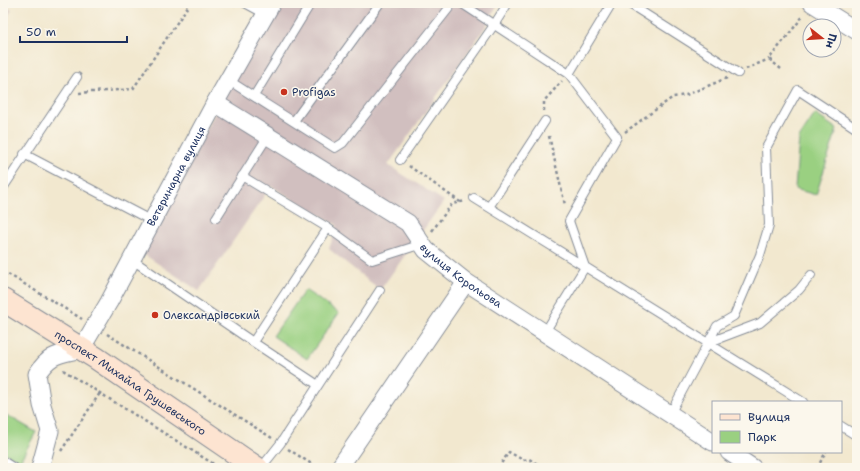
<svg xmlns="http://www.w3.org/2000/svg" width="860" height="471" font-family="'Shantell Sans',sans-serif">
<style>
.industrial{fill:#d1bfbf}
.green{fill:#9ad081;stroke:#5a8070}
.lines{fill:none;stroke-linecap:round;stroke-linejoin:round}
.lane-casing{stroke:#868c96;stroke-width:10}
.street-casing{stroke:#868c96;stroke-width:19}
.secondary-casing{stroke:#868c96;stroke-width:24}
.path{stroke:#868c96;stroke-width:2.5;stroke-dasharray:3 3;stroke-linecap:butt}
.lane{stroke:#fff;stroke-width:8}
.street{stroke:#fff;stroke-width:17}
.secondary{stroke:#fde4d1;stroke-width:22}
.poi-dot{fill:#c8321e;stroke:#fbf7ec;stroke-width:1.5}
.labels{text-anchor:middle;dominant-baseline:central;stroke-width:3;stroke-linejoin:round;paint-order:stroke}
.poi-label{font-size:11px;fill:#1b2f5e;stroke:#fbf7ec;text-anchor:start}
.street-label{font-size:11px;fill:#1b2f5e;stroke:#fbf7ec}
</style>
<rect width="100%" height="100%" fill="#fbf7ec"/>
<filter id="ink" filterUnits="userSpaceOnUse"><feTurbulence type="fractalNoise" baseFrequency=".025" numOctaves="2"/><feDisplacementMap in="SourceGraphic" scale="8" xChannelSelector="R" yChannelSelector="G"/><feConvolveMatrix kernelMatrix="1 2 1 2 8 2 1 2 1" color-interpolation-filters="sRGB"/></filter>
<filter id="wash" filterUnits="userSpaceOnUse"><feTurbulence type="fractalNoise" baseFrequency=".012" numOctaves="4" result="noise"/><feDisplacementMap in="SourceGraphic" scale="16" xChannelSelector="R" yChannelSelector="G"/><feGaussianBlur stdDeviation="0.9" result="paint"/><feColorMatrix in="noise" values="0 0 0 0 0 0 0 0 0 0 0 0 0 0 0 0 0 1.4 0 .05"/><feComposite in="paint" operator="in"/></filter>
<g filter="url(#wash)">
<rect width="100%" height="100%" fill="#f2e8cf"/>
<path class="industrial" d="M 276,3 L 499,3 L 484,29 L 388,165 L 444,201 L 380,290 L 329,249 L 337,225 L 271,186 L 199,291 L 139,251 Z
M 3,6 L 12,10 L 3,23 Z"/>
<path class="green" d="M 815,114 L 837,129 L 816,195 L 795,189 L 799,138 Z
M 305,290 L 339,313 L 307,359 L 273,336 Z
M 3,413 L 36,432 L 20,461 L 3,452 Z"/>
</g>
<g filter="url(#ink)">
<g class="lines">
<g class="lane-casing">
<path id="lane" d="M 245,3 L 265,14
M 461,3 L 569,74 L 617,137 L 569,221 L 585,267 L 545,332
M 628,3 L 738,73
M 569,74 L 612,3
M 228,80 L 335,148 L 343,143 L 453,3
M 254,96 L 311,3
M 294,121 L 380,3
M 24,154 L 152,221
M 400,160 L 494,25 L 508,3
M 242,176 L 328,228 L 253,342 L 318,385
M 3,188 L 77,77
M 474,198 L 803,402
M 489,207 L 545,121
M 216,218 L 268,136
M 328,228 L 372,260 L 422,244
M 131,259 L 253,342
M 707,343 L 760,323 L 799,290 L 811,275
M 670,414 L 717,326 L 734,316 L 760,255 L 769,225 L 766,148 L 798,90 L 857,129
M 841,426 L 857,436
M 3,461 L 14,468
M 261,468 L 280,444 L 380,290"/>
</g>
<g class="street-casing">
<g id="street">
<path d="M 812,3 L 857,31"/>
<path id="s1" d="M 215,103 L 408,223 L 426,250 L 466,282 L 713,442"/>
<path d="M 729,452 L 753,468"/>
<path id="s2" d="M 40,468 L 50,431 L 42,405 L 37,374 C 51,353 58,355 81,349 L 109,302 L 215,103 L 272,3"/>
<path d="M 339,468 L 466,282"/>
</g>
</g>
<g class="secondary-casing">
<g id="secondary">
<path id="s3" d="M 3,300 L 96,358 L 257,468"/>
</g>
</g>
<path class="path" d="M 746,69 L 769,59
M 781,69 L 769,59 L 804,15
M 79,93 L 133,89 L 190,3
M 544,111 L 544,101 L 562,81
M 625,132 L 673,97 L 686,95 L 727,78
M 549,136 L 565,205
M 409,166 L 460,202
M 432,231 L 452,204 L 465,201
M 3,271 L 82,319
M 107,334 L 272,438
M 63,370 L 220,468
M 288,449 L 318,468
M 61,451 L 100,393
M 498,468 L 509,452 L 523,460 L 529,459 L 544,468
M 817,468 L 826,452"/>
<use href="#lane" class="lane"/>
<use href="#street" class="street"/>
<use href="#secondary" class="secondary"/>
</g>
</g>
<g class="poi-dot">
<circle cx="284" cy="92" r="4"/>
<circle cx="155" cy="315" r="4"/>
</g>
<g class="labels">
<g class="poi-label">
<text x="292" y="92">Profigas</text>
<text x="163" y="315">Олександрівський</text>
</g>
<g class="street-label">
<text stroke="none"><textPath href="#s2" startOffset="347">Ветеринарна вулиця</textPath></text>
<text stroke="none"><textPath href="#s1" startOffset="303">вулиця Корольова</textPath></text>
<text stroke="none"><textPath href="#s3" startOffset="152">проспект Михайла Грушевського</textPath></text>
</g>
</g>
<rect width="860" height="471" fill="none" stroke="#fbf7ec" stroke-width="16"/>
<rect x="712" y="401" width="130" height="52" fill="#fbf7ec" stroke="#a1a7b3"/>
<rect x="720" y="414" width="20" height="6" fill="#fde4d1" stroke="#a1a7b3"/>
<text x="748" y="421" font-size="12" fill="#1b2f5e">Вулиця</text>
<rect x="720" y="431" width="20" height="12" fill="#9ad081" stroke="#a1a7b3"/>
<text x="748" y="441" font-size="12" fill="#1b2f5e">Парк</text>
<g transform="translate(822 38) rotate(107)"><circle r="19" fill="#fbf7ec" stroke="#a1a7b3"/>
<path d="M0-3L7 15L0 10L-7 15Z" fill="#c8321e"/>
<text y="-6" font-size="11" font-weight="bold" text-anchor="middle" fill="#1b2f5e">Пн</text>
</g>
<path d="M20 36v6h107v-6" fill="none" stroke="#1b2f5e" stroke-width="2"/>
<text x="26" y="36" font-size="12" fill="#1b2f5e" stroke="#fbf7ec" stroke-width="3" paint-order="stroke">50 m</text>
</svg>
